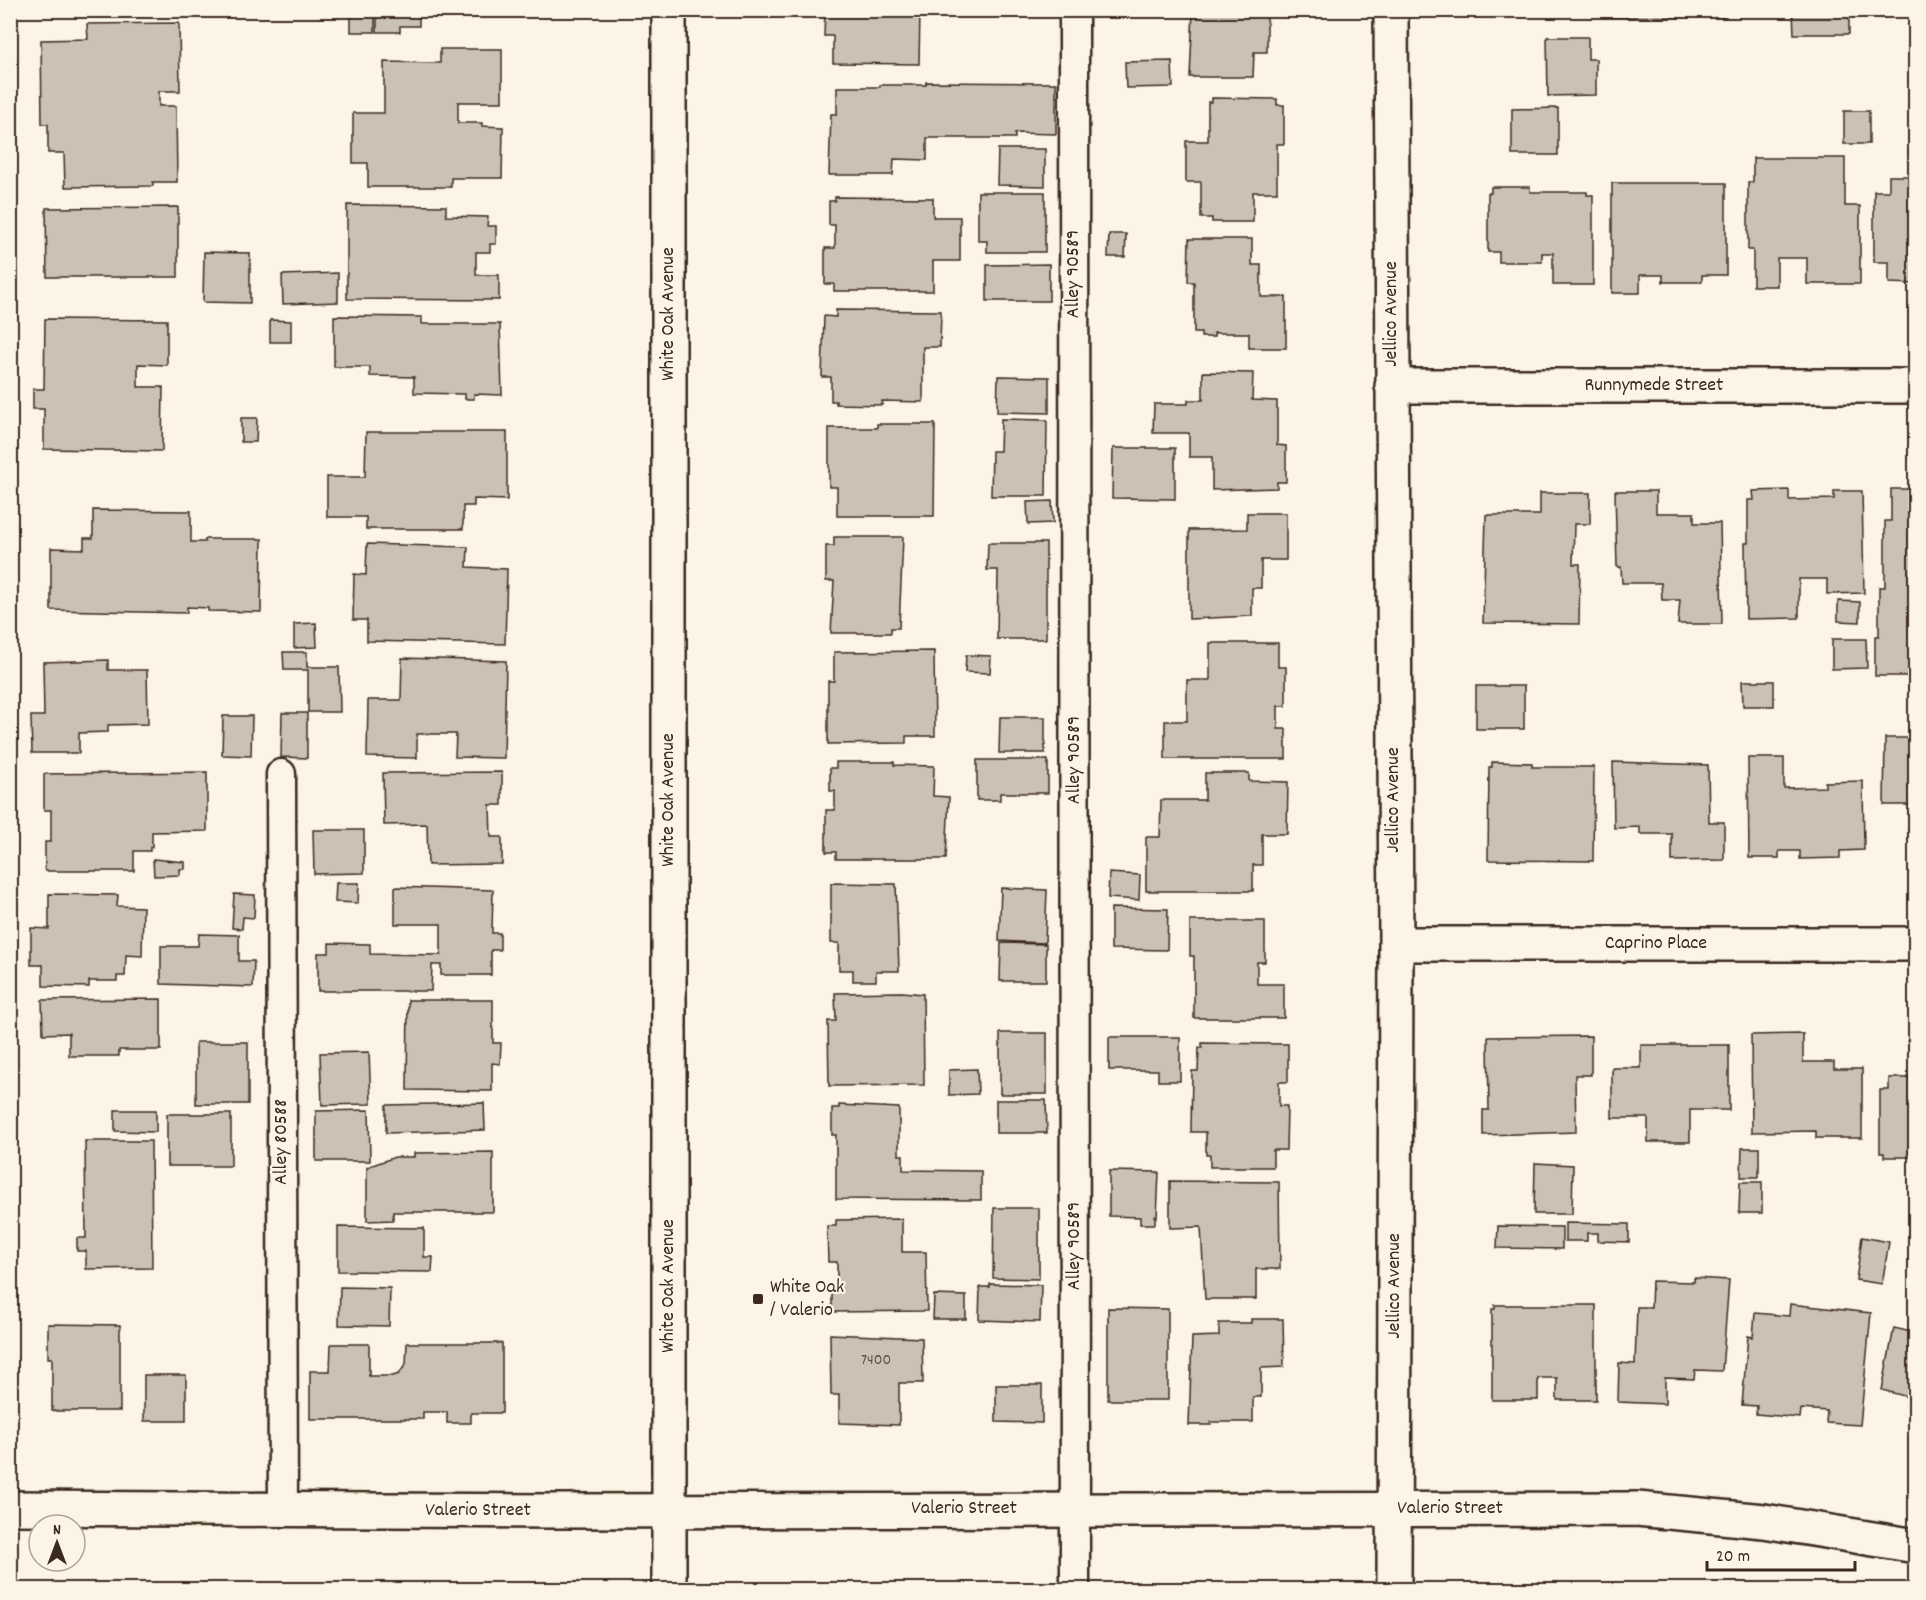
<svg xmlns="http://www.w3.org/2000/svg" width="1926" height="1600" font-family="Dekko,sans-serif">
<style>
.building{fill:#ccc2b3;stroke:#3b2a1e;stroke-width:1.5}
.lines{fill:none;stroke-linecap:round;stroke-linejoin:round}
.service-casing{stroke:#3b2a1e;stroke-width:33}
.minor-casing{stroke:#3b2a1e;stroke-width:38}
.tertiary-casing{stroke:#3b2a1e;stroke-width:38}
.primary-casing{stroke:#3b2a1e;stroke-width:38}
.service{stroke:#fcf5e5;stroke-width:28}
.minor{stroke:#fcf5e5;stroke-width:33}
.tertiary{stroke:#fcf5e5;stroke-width:33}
.primary{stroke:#fcf5e5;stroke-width:33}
.poi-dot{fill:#3b2a1e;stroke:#fcf5e5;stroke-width:2}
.labels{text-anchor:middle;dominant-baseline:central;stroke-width:4.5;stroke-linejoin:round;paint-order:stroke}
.number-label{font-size:16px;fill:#5f5043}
.street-label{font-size:20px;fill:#3b2a1e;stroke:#fcf5e5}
.poi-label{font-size:20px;fill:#3b2a1e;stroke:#fcf5e5;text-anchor:start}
</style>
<rect width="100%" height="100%" fill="#fcf5e5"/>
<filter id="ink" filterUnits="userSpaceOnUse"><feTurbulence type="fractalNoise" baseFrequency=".0167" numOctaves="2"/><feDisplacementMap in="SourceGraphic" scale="12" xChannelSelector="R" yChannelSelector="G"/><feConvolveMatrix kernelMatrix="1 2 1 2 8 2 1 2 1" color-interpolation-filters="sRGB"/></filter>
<g filter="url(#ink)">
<path class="building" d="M 825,10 L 920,10 L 919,64 L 833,63 L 833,36 L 824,36 Z
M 1193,10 L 1267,10 L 1267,52 L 1254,52 L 1253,77 L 1190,77 Z
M 1483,10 L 1528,10 L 1528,13 L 1483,13 Z
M 1611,10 L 1726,10 L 1726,17 L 1611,17 Z
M 1753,10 L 1849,10 L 1849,34 L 1794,34 L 1793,11 Z
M 377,13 L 419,14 L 419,26 L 400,26 L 400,32 L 377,32 Z
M 351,14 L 375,14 L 375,32 L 351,32 Z
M 179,23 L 180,91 L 159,91 L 159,106 L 176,106 L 177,182 L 153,182 L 153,186 L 65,187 L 64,153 L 48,153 L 48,124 L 42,124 L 41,40 L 88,39 L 87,24 Z
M 1547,37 L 1588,37 L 1588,59 L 1596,59 L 1596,95 L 1548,96 Z
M 440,49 L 502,49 L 502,102 L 458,102 L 458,123 L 482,123 L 482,126 L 503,127 L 502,178 L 451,178 L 451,187 L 368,187 L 368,163 L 353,163 L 353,113 L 384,113 L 384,62 L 440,63 Z
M 1172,61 L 1173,87 L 1126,88 L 1125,62 Z
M 926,82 L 1056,83 L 1056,134 L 1015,133 L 1015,138 L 927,138 L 927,160 L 894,159 L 893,175 L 829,175 L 831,114 L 837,114 L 837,87 L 880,87 L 880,85 L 926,85 Z
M 1212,98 L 1277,99 L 1277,105 L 1284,105 L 1284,144 L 1277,144 L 1277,192 L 1253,192 L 1253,222 L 1212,222 L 1212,218 L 1201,218 L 1201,182 L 1186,182 L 1186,141 L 1208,141 L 1208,102 L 1212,102 Z
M 1558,108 L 1558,155 L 1512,155 L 1512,109 Z
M 1844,111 L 1869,111 L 1869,144 L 1844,144 Z
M 998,149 L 1045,149 L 1045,186 L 997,185 Z
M 1753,158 L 1845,158 L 1845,206 L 1860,206 L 1860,284 L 1807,284 L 1807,258 L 1777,258 L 1777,286 L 1753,286 L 1753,250 L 1748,250 L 1748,182 L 1753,182 Z
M 1889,176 L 1916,176 L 1916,284 L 1889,283 L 1889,262 L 1874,262 L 1874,191 L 1889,191 Z
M 1612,183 L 1726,183 L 1726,275 L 1702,275 L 1702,282 L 1663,282 L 1663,275 L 1640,275 L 1640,293 L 1612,293 Z
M 1491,187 L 1530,187 L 1530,192 L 1587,192 L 1587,195 L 1593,195 L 1593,285 L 1553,285 L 1553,253 L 1542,253 L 1542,262 L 1499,262 L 1499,252 L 1488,252 L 1488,193 L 1491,193 Z
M 978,192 L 1045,192 L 1045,252 L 987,252 L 987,241 L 978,241 Z
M 835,197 L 933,198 L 933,217 L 960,217 L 960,261 L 933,261 L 933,291 L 834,291 L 834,284 L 825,284 L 825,248 L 835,248 L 835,225 L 829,225 L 829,201 L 835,201 Z
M 347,205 L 446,206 L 446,216 L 488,217 L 487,226 L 496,226 L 496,244 L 490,244 L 490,252 L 476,252 L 476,275 L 499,275 L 499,300 L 347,299 Z
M 178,207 L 178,277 L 47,277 L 46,208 Z
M 1109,234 L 1126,234 L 1125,257 L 1108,257 Z
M 1189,239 L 1252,239 L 1252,265 L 1261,265 L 1261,297 L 1286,297 L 1286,348 L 1249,348 L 1249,333 L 1214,333 L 1214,337 L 1201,337 L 1201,333 L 1194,333 L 1194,282 L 1188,282 Z
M 204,252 L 250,253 L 250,303 L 203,302 Z
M 1049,264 L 1049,301 L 987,301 L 987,265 Z
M 338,273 L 338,302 L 283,304 L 282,275 Z
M 836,310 L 941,311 L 940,347 L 923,347 L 923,402 L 882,401 L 882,405 L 836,404 L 836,401 L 831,401 L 831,377 L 822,377 L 824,316 L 836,317 Z
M 334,316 L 422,317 L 422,324 L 500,324 L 502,395 L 474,394 L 474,399 L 465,399 L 465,394 L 414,393 L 414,377 L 370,376 L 370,367 L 334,367 Z
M 45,319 L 167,320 L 167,365 L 138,364 L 138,387 L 163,387 L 162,451 L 44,449 L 44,409 L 33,409 L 33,389 L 44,389 Z
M 270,320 L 291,321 L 291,342 L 270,342 Z
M 1203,372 L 1253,373 L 1252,400 L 1277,401 L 1277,445 L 1286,446 L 1286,482 L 1277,482 L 1277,488 L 1212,490 L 1212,457 L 1189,457 L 1189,433 L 1153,433 L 1154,404 L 1188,404 L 1188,400 L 1203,400 Z
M 998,376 L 1049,377 L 1049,413 L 997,412 Z
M 241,418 L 257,418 L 256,442 L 241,442 Z
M 1001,419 L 1047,420 L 1046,496 L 991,496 L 992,451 L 1000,451 Z
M 877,424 L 935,424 L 934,516 L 837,516 L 837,487 L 829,487 L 829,428 L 877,428 Z
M 366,432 L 507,432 L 507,500 L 474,499 L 474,506 L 463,506 L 463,529 L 366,529 L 366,517 L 327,517 L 327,477 L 365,477 Z
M 1113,448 L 1175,448 L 1175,499 L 1112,498 Z
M 1891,489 L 1916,489 L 1916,676 L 1875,676 L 1875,636 L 1879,636 L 1879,587 L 1885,587 L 1885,521 L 1891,521 Z
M 1789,490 L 1789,500 L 1834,499 L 1834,491 L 1862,491 L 1864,593 L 1827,594 L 1827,579 L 1799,579 L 1799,618 L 1746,619 L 1745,543 L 1748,543 L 1748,500 L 1754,500 L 1753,491 Z
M 1615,491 L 1656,491 L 1656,513 L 1694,513 L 1694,523 L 1720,523 L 1722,624 L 1678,624 L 1680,600 L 1662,600 L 1661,583 L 1622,583 L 1621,567 L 1617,567 Z
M 1540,493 L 1590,493 L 1590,524 L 1574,524 L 1573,564 L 1580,564 L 1579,624 L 1483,623 L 1486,515 L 1540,515 Z
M 1052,501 L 1053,523 L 1028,524 L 1027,502 Z
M 93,510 L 191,511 L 191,542 L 205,542 L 205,539 L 262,539 L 261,612 L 208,611 L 208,608 L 187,607 L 187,613 L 51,610 L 51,548 L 84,549 L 84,538 L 93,538 Z
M 1247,513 L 1286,513 L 1286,560 L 1261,560 L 1261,588 L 1252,588 L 1252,616 L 1189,619 L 1189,530 L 1247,529 Z
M 834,537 L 903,537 L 899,628 L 891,628 L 891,633 L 831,633 L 834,581 L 826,581 L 826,546 L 834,546 Z
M 988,543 L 1046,543 L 1046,639 L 997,639 L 998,570 L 987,570 Z
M 367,544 L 468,547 L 467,567 L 507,569 L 505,644 L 367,641 L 367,620 L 353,620 L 354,574 L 366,575 Z
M 1838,601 L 1860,602 L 1860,622 L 1838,621 Z
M 316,623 L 317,647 L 294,648 L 294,624 Z
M 1832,639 L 1866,639 L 1867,668 L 1832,669 Z
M 1210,643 L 1278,643 L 1278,667 L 1286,667 L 1286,706 L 1278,706 L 1278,729 L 1286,729 L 1286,759 L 1165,759 L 1165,721 L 1187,721 L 1187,680 L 1210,680 Z
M 934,651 L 935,736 L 906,736 L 906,743 L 828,744 L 828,681 L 834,681 L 834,652 Z
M 283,652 L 307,652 L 307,667 L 339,667 L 340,712 L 308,712 L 308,670 L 284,670 Z
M 966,655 L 991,656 L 990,673 L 965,672 Z
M 402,658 L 506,661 L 504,758 L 455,757 L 456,734 L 417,734 L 417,758 L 367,757 L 368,700 L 401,700 Z
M 108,660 L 108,670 L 147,670 L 148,724 L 108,725 L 108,732 L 79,733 L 79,753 L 32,753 L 31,716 L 44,716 L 43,662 Z
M 1742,681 L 1774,681 L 1774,706 L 1743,706 Z
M 1476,686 L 1524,686 L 1524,729 L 1476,729 Z
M 282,713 L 307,713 L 307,758 L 281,757 Z
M 223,716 L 252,716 L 251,756 L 222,755 Z
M 1000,717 L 1045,717 L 1045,753 L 999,753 Z
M 1885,738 L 1916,738 L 1916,813 L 1911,813 L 1911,805 L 1884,805 Z
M 1748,758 L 1784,758 L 1784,788 L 1825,787 L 1825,782 L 1863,781 L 1864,850 L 1840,851 L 1840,858 L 1800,859 L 1800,851 L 1779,851 L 1779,858 L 1749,858 Z
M 977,760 L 1048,760 L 1048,793 L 1000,793 L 1000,800 L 977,800 Z
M 836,762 L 894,762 L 894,765 L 934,766 L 933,796 L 949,797 L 946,859 L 836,859 L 836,852 L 826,852 L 826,810 L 835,810 L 835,791 L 830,791 L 830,768 L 836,768 Z
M 1492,762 L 1532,763 L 1532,767 L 1594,767 L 1593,861 L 1488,860 L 1489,767 L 1492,767 Z
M 1613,762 L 1708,765 L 1709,822 L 1724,822 L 1724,860 L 1672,861 L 1672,834 L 1640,834 L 1640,827 L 1614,828 Z
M 207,772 L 207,831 L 152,832 L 152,847 L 150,847 L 150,851 L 134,851 L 134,871 L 45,871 L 45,842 L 51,842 L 51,810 L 44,810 L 44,774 Z
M 502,772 L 502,805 L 490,805 L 491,837 L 502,837 L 502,864 L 428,865 L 427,824 L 384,825 L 383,773 Z
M 1205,773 L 1249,773 L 1249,781 L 1288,782 L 1287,834 L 1262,834 L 1262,865 L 1253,865 L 1253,891 L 1146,891 L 1146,837 L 1160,837 L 1161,800 L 1205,800 Z
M 313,830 L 364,830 L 364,873 L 314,874 Z
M 153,859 L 185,862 L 185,869 L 180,869 L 180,875 L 154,876 Z
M 1109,873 L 1140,875 L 1139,900 L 1108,898 Z
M 336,883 L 359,883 L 358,903 L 335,902 Z
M 831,883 L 896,884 L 899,971 L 876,971 L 876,981 L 853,981 L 853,970 L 839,970 L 839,943 L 831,943 Z
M 395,887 L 493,890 L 492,933 L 500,933 L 500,950 L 491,950 L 491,975 L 441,975 L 441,965 L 432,965 L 431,991 L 318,991 L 318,953 L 329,953 L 329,943 L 370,944 L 370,954 L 441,955 L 441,924 L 395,924 Z
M 1001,888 L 1047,890 L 1045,943 L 999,941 Z
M 49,894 L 118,895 L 117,906 L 143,907 L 142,956 L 126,955 L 125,976 L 117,976 L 117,981 L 89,981 L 89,987 L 43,986 L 43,965 L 31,965 L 31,928 L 49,929 Z
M 234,894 L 255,895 L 254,918 L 243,917 L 242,929 L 232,928 Z
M 1111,908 L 1168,909 L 1167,950 L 1111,949 Z
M 1190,921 L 1265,921 L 1265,962 L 1257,962 L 1257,984 L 1284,984 L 1284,1018 L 1194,1018 L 1194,956 L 1190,956 Z
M 199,934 L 239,935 L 239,961 L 254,961 L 253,987 L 161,984 L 161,946 L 198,946 Z
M 1001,943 L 1046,944 L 1046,981 L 1000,981 Z
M 902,992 L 923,994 L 924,1085 L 829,1086 L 828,1021 L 836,1021 L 835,993 Z
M 161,999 L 161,1050 L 119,1050 L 119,1056 L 69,1056 L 69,1033 L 43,1034 L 42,1000 Z
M 408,1000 L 493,1000 L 493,1043 L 501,1043 L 500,1064 L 492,1063 L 492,1091 L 407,1090 Z
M 1000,1033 L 1047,1033 L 1047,1094 L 1000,1094 Z
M 1803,1034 L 1803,1062 L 1834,1062 L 1834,1069 L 1862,1069 L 1862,1138 L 1816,1138 L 1816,1131 L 1752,1132 L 1751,1035 Z
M 1591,1036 L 1591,1075 L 1575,1075 L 1576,1132 L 1483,1135 L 1483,1110 L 1489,1110 L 1488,1037 Z
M 1109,1037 L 1180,1037 L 1180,1081 L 1158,1081 L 1158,1070 L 1109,1070 Z
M 196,1042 L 248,1042 L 248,1104 L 196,1104 Z
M 1202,1043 L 1288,1044 L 1288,1082 L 1279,1082 L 1279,1106 L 1287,1106 L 1286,1150 L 1273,1150 L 1273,1167 L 1210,1167 L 1210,1155 L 1206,1155 L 1206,1132 L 1191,1132 L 1192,1071 L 1198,1071 L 1199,1048 L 1202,1048 Z
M 1641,1045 L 1729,1045 L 1729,1110 L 1690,1110 L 1690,1142 L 1648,1142 L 1648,1118 L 1612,1118 L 1612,1068 L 1641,1068 Z
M 369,1052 L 371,1104 L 322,1105 L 320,1053 Z
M 977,1069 L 978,1094 L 949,1095 L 949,1070 Z
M 1889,1078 L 1916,1078 L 1916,1157 L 1884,1157 L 1884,1153 L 1880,1153 L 1880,1090 L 1889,1090 Z
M 996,1100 L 1046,1100 L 1047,1133 L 996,1133 Z
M 484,1103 L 485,1130 L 386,1133 L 386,1105 Z
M 839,1105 L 899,1108 L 899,1155 L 903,1155 L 903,1170 L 981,1171 L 981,1200 L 836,1199 L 836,1135 L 832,1135 L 832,1108 L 839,1108 Z
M 115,1110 L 156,1110 L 156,1132 L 115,1131 Z
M 369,1110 L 370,1161 L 316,1161 L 316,1111 Z
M 167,1114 L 231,1114 L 231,1166 L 167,1166 Z
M 85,1141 L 151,1141 L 152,1268 L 86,1269 L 86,1251 L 77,1251 L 77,1238 L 86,1238 Z
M 1742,1148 L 1759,1148 L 1759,1177 L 1741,1177 Z
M 493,1152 L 493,1212 L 393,1212 L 393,1220 L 367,1221 L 367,1167 L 395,1157 L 414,1157 L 414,1153 Z
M 1535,1163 L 1573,1165 L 1572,1214 L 1534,1214 Z
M 1109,1171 L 1159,1172 L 1157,1217 L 1155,1216 L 1155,1224 L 1140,1224 L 1140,1217 L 1109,1216 Z
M 1170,1181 L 1279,1182 L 1280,1269 L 1256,1269 L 1256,1299 L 1205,1299 L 1201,1227 L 1170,1228 Z
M 1740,1182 L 1762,1182 L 1762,1213 L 1739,1213 Z
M 994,1208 L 1039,1208 L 1039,1279 L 993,1278 Z
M 902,1219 L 902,1252 L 926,1252 L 927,1311 L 832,1312 L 832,1286 L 837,1286 L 837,1262 L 828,1262 L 827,1226 L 836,1226 L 836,1220 Z
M 1565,1223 L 1629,1224 L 1629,1242 L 1598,1241 L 1598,1233 L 1587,1233 L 1587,1241 L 1565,1241 Z
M 1498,1226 L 1562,1227 L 1562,1249 L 1497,1248 Z
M 338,1227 L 424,1228 L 424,1257 L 433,1257 L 432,1272 L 338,1271 Z
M 1862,1237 L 1889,1242 L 1882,1284 L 1856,1280 Z
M 1694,1278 L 1729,1280 L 1722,1371 L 1695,1370 L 1694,1379 L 1665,1378 L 1665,1404 L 1618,1402 L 1619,1363 L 1635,1364 L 1637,1307 L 1651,1307 L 1652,1281 L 1694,1282 Z
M 990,1284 L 1041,1285 L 1040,1322 L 979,1320 L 980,1287 L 990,1287 Z
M 340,1287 L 390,1288 L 389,1326 L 339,1325 Z
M 934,1295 L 966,1296 L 966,1319 L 933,1319 Z
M 1790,1304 L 1871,1313 L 1860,1425 L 1826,1423 L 1827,1411 L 1801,1409 L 1800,1418 L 1756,1414 L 1757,1406 L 1742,1405 L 1748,1336 L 1753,1337 L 1755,1313 L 1789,1316 Z
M 1495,1305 L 1596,1305 L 1596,1400 L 1557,1400 L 1557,1378 L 1538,1378 L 1538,1400 L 1492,1400 L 1492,1309 L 1495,1309 Z
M 1108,1308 L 1168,1309 L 1168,1400 L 1108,1400 Z
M 1251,1319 L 1283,1319 L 1284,1367 L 1261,1368 L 1261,1397 L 1253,1397 L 1253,1422 L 1211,1422 L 1211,1425 L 1189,1425 L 1192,1337 L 1219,1336 L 1219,1323 L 1251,1323 Z
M 48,1324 L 120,1325 L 120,1411 L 52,1411 L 52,1358 L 48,1358 Z
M 1894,1328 L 1916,1333 L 1916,1407 L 1906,1405 L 1908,1397 L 1882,1390 Z
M 830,1334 L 922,1338 L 923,1383 L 899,1383 L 899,1425 L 839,1423 L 839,1395 L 831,1395 Z
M 407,1343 L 502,1343 L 502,1413 L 471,1413 L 471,1423 L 447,1423 L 447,1412 L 423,1412 L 423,1419 L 310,1419 L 310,1371 L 330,1371 L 331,1344 L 369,1344 L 369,1376 L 393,1376 L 399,1374 L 406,1364 Z
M 144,1375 L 186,1375 L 186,1421 L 144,1421 Z
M 996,1385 L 1042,1385 L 1042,1423 L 996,1422 Z"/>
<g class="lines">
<g class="service-casing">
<path id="service" d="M 1074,10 L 1075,1590
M 281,774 L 283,1509"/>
</g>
<g class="minor-casing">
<path id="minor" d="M 1391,10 L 1396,944 L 1394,1590
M 1392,386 L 1916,386
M 1396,944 L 1916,944"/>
</g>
<g class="tertiary-casing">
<path id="tertiary" d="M 10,1508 L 557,1511 L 1637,1509 L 1764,1521 L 1916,1546"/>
</g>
<g class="primary-casing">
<path id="primary" d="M 669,10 L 669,1590"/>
</g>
<use href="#service" class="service"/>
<use href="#minor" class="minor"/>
<use href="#tertiary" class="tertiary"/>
<use href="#primary" class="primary"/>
</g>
</g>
<rect class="poi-dot" x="752" y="1293" width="12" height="12" rx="3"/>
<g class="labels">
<g class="number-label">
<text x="876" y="1360">7400</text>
</g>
<g class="street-label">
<text transform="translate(1074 274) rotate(-90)">Alley 90589</text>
<text transform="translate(669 314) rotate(-90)">White Oak Avenue</text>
<text transform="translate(1392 314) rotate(-90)">Jellico Avenue</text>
<text x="1654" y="386">Runnymede Street</text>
<text transform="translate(1075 760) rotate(-90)">Alley 90589</text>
<text transform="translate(669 800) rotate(-90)">White Oak Avenue</text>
<text transform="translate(1394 800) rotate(-90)">Jellico Avenue</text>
<text x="1656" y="944">Caprino Place</text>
<text transform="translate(282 1142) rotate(-90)">Alley 80588</text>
<text transform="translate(1075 1246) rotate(-90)">Alley 90589</text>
<text transform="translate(669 1286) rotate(-90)">White Oak Avenue</text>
<text transform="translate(1395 1286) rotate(-90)">Jellico Avenue</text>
<text x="964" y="1509">Valerio Street</text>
<text x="1450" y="1509">Valerio Street</text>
<text x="478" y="1511">Valerio Street</text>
</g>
<g class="poi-label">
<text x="770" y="1288">White Oak<tspan x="770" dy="23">/ Valerio</tspan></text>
</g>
</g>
<rect width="1926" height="1600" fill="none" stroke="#fcf5e5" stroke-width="36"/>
<rect x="18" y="18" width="1890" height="1564" fill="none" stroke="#3b2a1e" stroke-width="2" filter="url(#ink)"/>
<g transform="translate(57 1543)"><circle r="28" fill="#fcf5e5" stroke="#afa495" stroke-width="1.5"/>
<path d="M0-4.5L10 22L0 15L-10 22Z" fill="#3b2a1e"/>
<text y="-9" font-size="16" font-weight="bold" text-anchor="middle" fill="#3b2a1e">N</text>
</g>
<path d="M1707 1561v9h148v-9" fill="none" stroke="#3b2a1e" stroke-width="3"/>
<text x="1716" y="1561" font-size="18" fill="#3b2a1e" stroke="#fcf5e5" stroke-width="4.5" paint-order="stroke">20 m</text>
</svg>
